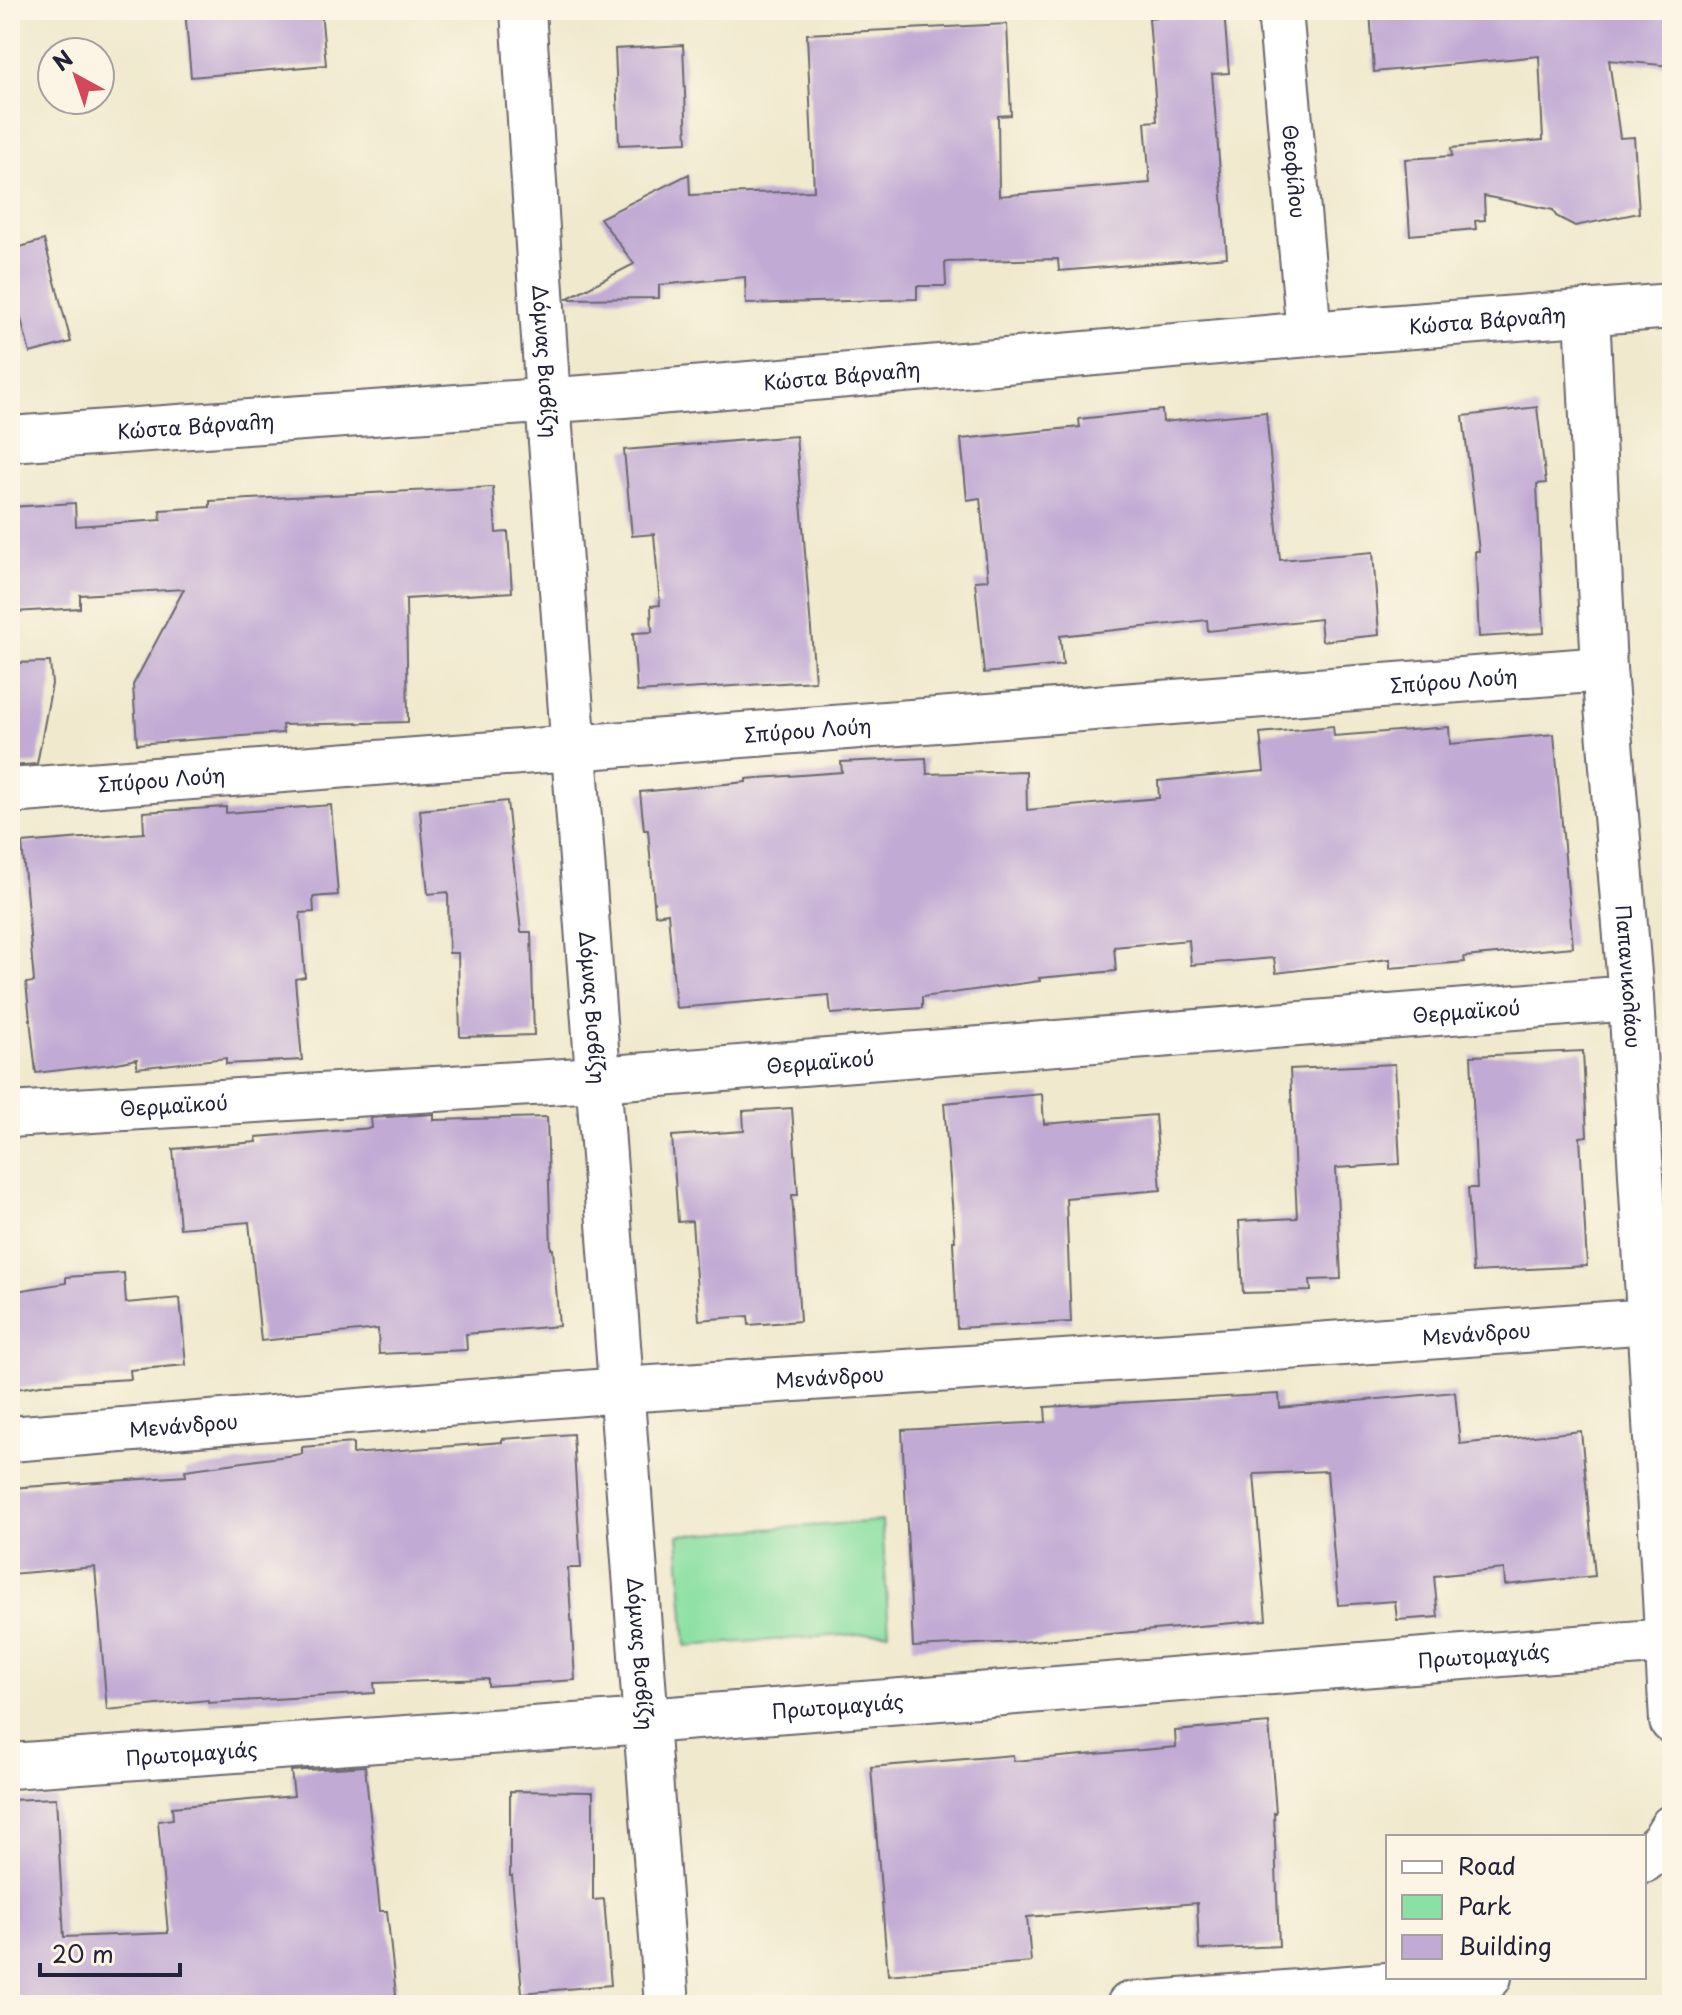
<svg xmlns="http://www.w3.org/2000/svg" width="1682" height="2015" font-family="'Playpen Sans',sans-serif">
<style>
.park{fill:#8be0a3;stroke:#56816f;stroke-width:2}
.building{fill:#c1aad4}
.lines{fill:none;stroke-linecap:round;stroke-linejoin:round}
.minor-casing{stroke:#6a686e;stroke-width:48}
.minor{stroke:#fff;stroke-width:44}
.labels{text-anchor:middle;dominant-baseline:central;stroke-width:6;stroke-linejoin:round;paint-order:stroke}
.street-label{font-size:20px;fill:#22223b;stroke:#fcf5e5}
</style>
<rect width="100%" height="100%" fill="#fcf5e5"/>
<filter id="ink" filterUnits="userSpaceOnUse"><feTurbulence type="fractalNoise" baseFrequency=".0125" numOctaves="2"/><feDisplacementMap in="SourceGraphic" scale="16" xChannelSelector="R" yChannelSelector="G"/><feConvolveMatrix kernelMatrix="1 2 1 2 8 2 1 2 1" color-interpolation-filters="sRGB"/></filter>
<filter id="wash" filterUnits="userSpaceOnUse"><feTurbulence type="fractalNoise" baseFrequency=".006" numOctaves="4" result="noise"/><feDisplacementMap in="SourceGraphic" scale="32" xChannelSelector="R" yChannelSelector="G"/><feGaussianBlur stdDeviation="1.8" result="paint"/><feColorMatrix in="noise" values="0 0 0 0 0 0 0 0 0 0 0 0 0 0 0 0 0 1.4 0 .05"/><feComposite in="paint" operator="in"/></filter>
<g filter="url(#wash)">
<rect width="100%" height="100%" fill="#f0e9ce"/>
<path class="park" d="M 882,1521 L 889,1632 L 686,1646 L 678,1535 Z"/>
<g id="blocks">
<path class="building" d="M 185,10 L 321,10 L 326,65 L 191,77 Z
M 1370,10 L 1672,10 L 1672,66 L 1609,60 L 1620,138 L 1634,137 L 1639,213 L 1575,226 L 1556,216 L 1553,210 L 1484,196 L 1485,220 L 1475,221 L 1476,229 L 1410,235 L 1405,159 L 1452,156 L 1451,148 L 1543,140 L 1539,56 L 1374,72 Z
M 1224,11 L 1229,73 L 1212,74 L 1227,257 L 1059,271 L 1058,259 L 945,262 L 946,286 L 917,286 L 917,299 L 746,304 L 745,277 L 659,285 L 659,298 L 566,299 L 634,264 L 600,218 L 689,174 L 690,195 L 814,191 L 807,34 L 1007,24 L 1011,115 L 998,116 L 999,196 L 1150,183 L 1145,122 L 1157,121 L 1149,18 Z
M 683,45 L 687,142 L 619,145 L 615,49 Z
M 44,240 L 71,342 L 30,353 L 10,278 L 10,250 Z
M 1537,407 L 1546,483 L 1537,484 L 1544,633 L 1479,637 L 1475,551 L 1479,551 L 1463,416 Z
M 1162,410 L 1163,422 L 1266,412 L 1280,560 L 1373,552 L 1379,635 L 1322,641 L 1320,619 L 1208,631 L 1207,620 L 1060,636 L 1063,665 L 984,673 L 975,581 L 988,580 L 980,498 L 967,500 L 961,439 L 1080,427 L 1079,419 Z
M 796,436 L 815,681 L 637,692 L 633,633 L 652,632 L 651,606 L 660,605 L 654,534 L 632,536 L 624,450 Z
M 493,487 L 496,533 L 508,532 L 512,592 L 406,599 L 408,722 L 282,725 L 283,733 L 137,744 L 133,685 L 184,589 L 80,595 L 80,608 L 15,612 L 10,551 L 10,507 L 75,503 L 76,526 L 161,520 L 160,510 L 210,507 L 210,501 Z
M 50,662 L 52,684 L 37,764 L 10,766 L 10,663 Z
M 1333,726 L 1334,736 L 1449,727 L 1450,744 L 1554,734 L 1573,947 L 1464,957 L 1465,962 L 1390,968 L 1390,959 L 1276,973 L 1274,958 L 1191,965 L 1189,940 L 1114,947 L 1116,971 L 1039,978 L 1040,981 L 922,997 L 922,1008 L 831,1014 L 829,995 L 676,1008 L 668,913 L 655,915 L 648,830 L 644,830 L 640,792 L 746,782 L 746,779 L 842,772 L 841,762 L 926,758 L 927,774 L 1026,771 L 1027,810 L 1159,798 L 1158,781 L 1264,771 L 1260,733 Z
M 507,801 L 521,932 L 531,932 L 534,1035 L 460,1037 L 458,953 L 449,953 L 448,892 L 428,894 L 420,810 Z
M 331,805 L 338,895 L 313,897 L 314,912 L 300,913 L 305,977 L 295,979 L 302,1060 L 226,1064 L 226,1058 L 137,1068 L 137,1059 L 112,1064 L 36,1073 L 26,983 L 34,982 L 22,843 L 144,833 L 143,812 L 226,807 L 226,813 Z
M 1583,1051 L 1587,1136 L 1580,1137 L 1587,1266 L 1473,1272 L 1468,1188 L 1477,1188 L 1471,1056 Z
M 1395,1064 L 1400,1164 L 1336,1168 L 1341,1279 L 1310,1280 L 1311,1291 L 1243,1293 L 1239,1221 L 1297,1218 L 1290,1069 Z
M 1042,1094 L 1044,1124 L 1155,1115 L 1161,1190 L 1066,1198 L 1071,1322 L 957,1328 L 953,1241 L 955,1241 L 944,1103 Z
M 792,1108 L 798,1195 L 792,1195 L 800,1321 L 749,1325 L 748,1316 L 699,1320 L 692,1221 L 678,1222 L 672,1136 L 744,1131 L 743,1111 Z
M 434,1114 L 434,1120 L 547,1117 L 551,1249 L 553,1249 L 559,1326 L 466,1334 L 467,1350 L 379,1354 L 378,1329 L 261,1341 L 249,1222 L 180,1228 L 173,1149 L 257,1142 L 256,1137 L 372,1128 L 371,1118 Z
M 124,1273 L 126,1303 L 180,1298 L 186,1365 L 130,1370 L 131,1379 L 47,1384 L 10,1390 L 10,1292 L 66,1283 L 66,1277 Z
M 1455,1392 L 1460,1444 L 1581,1431 L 1595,1576 L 1505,1585 L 1504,1569 L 1434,1576 L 1438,1617 L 1397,1620 L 1395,1601 L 1338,1605 L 1327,1471 L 1254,1474 L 1266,1620 L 1020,1642 L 913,1647 L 902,1430 L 1046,1422 L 1045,1407 L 1279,1394 L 1280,1408 Z
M 573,1434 L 581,1568 L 568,1568 L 575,1680 L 488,1686 L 488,1679 L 374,1683 L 375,1693 L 208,1703 L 208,1700 L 107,1710 L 95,1567 L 10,1574 L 10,1488 L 186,1476 L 185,1470 L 302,1454 L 302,1447 L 353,1443 L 353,1454 L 502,1442 L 502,1439 Z
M 1269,1723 L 1276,1813 L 1274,1813 L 1279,1946 L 1199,1950 L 1197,1903 L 1027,1917 L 1031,1962 L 888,1975 L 871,1767 L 1013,1755 L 1014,1761 L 1176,1747 L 1175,1731 Z
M 365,1766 L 380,1911 L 387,1911 L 397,2005 L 20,2005 L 20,2002 L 10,2003 L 10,1800 L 56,1798 L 64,1937 L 168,1933 L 158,1821 L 173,1819 L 172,1807 L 294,1796 L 291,1771 Z
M 510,1791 L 593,1792 L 593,1900 L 604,1899 L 611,1985 L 522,1993 L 512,1876 L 510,1876 Z"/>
</g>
</g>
<g filter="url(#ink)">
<use href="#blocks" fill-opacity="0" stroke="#6a686e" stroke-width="2"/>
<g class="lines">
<g class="minor-casing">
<g id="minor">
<path id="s1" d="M 523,10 L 548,401 L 667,2005"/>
<path id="s2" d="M 1280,10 L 1309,334"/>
<path id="s3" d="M 1587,312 L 1604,669 L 1631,998 L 1672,1721"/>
<path id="s4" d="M 10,439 L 624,395 L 1309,334 L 1672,306"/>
<path id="s5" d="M 10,791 L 1604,669"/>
<path id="s6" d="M 10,1115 L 598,1079 L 1631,998"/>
<path id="s7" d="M 10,1439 L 621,1390 L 1189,1354 L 1650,1321"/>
<path id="s8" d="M 10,1766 L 646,1721 L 1667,1641"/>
<path d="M 1644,1860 L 1663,1842 L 1672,1827"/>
<path d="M 1129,2005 L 1489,1977"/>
</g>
</g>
<use href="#minor" class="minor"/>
</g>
</g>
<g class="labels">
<g class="street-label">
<text stroke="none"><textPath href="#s2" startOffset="162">Θεοφίλου</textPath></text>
<text stroke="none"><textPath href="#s4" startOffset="1482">Κώστα Βάρναλη</textPath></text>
<text stroke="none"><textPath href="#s1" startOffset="352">Δόμνας Βισβίζη</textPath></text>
<text stroke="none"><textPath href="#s4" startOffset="834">Κώστα Βάρναλη</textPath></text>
<text stroke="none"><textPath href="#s4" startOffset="186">Κώστα Βάρναλη</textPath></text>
<text stroke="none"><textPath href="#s5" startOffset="1448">Σπύρου Λούη</textPath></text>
<text stroke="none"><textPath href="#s5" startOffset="800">Σπύρου Λούη</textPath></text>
<text stroke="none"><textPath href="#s5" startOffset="152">Σπύρου Λούη</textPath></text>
<text stroke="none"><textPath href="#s3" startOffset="666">Παπανικολάου</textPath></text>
<text stroke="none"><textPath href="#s1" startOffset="1000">Δόμνας Βισβίζη</textPath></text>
<text stroke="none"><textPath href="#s6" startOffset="1460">Θερμαϊκού</textPath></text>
<text stroke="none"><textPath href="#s6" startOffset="812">Θερμαϊκού</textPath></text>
<text stroke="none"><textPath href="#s6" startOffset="164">Θερμαϊκού</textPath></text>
<text stroke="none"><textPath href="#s7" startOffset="1470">Μενάνδρου</textPath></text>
<text stroke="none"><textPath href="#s7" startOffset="822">Μενάνδρου</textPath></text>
<text stroke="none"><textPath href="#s7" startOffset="174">Μενάνδρου</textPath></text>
<text stroke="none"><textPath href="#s1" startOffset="1648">Δόμνας Βισβίζη</textPath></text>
<text stroke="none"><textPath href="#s8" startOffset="1478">Πρωτομαγιάς</textPath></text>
<text stroke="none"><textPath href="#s8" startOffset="830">Πρωτομαγιάς</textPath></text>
<text stroke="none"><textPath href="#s8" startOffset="182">Πρωτομαγιάς</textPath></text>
</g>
</g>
<rect width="1682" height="2015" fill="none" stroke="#fcf5e5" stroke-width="40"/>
<rect x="1386" y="1835" width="260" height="144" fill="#fcf5e5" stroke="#a5a1a1" stroke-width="2"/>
<rect x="1402" y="1861" width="40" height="12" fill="#ffffff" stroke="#a5a1a1" stroke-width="2"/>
<text x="1458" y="1875" font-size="24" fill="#22223b">Road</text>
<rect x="1402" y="1895" width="40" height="24" fill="#8be0a3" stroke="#a5a1a1" stroke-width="2"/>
<text x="1458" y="1915" font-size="24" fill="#22223b">Park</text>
<rect x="1402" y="1935" width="40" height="24" fill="#c1aad4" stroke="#a5a1a1" stroke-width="2"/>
<text x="1458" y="1955" font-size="24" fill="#22223b">Building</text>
<g transform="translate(76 76) rotate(320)"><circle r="38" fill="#fcf5e5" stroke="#a5a1a1" stroke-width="2"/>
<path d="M0-6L14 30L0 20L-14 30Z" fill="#d1495b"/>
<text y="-12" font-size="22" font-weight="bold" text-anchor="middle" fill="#22223b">N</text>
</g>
<path d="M40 1963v12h140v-12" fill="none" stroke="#22223b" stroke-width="4"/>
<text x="52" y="1963" font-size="24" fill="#22223b" stroke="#fcf5e5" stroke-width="6" paint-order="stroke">20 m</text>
</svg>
